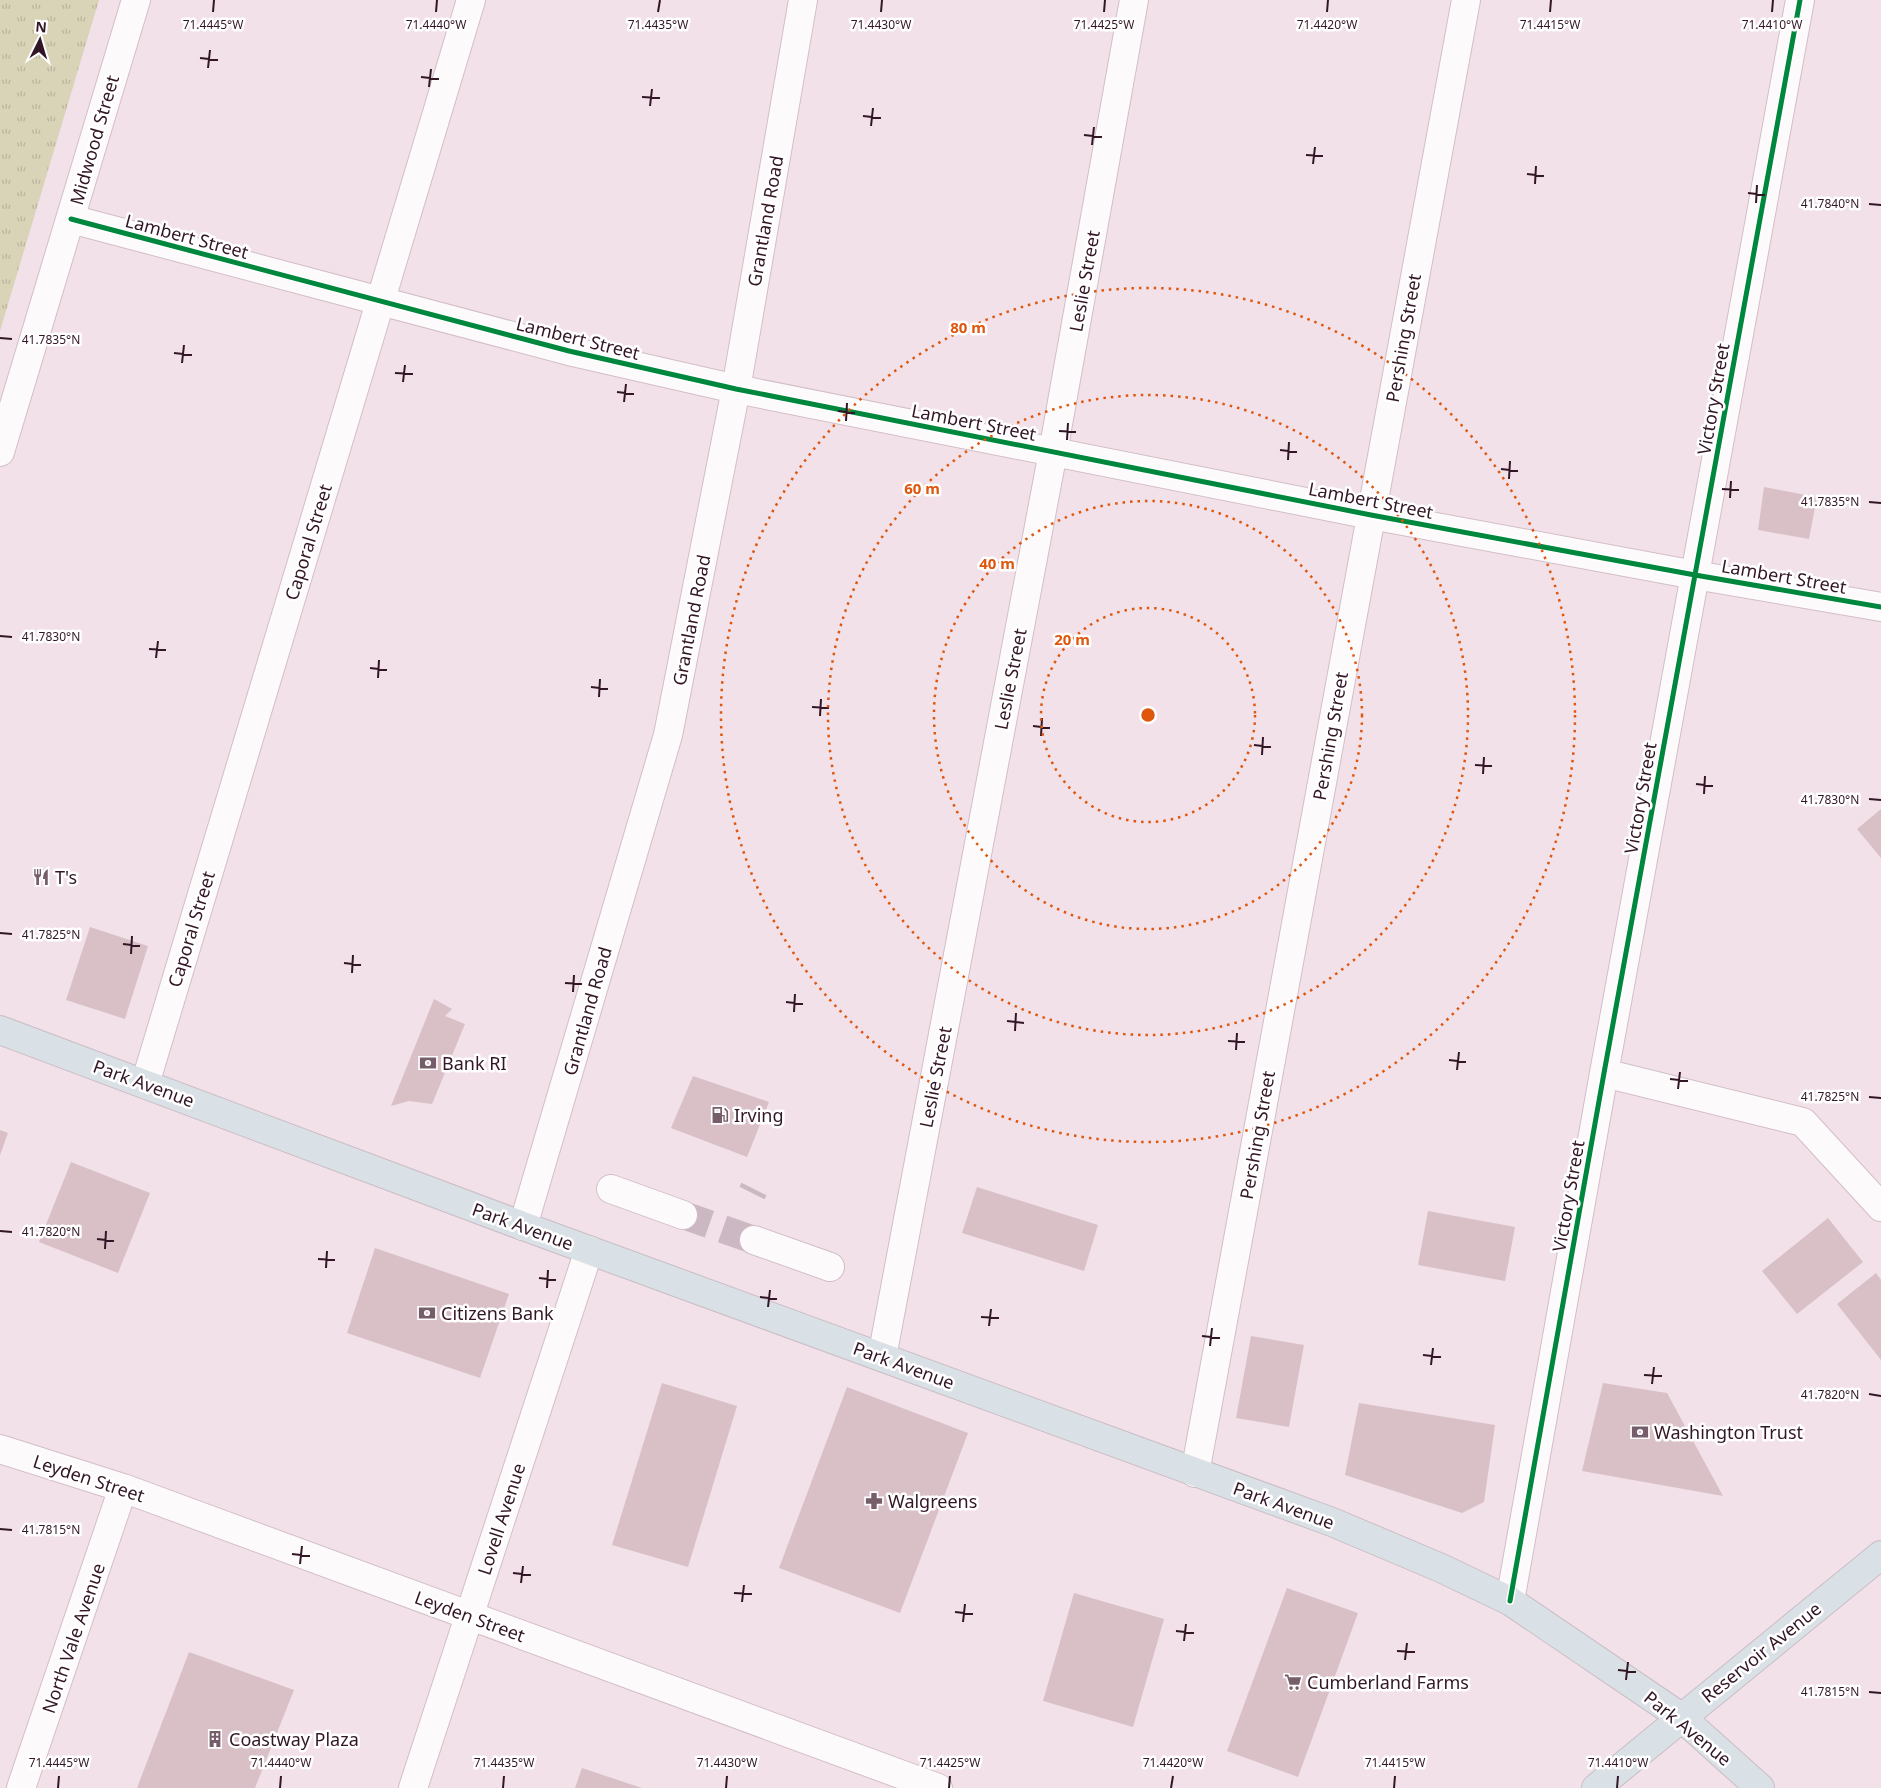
<svg xmlns="http://www.w3.org/2000/svg" width="1881" height="1788" font-family="'Noto Sans',sans-serif">
<style>
.park{fill:url(#park-tufts)}
.building{fill:#d8c0c6}
.lines{fill:none;stroke-linecap:round;stroke-linejoin:round}
.minor-tunnel{stroke:#ccb8c2;stroke-width:28;stroke-dasharray:28 14;stroke-linecap:butt}
.minor-casing{stroke:#d3bec8;stroke-width:30}
.major-casing{stroke:#c9bdc3;stroke-width:30}
.minor{stroke:#fdfafc;stroke-width:28}
.major{stroke:#dae1e6;stroke-width:28}
.cycleway-casing{stroke:#fff;stroke-width:8}
.cycleway{stroke:#00873e;stroke-width:5}
.ticks{fill:none;stroke:#331625;stroke-width:2}
.ring{fill:none;stroke:#df560d;stroke-width:2.5;stroke-dasharray:2.5 5}
.labels{text-anchor:middle;dominant-baseline:central;stroke-width:5;stroke-linejoin:round;paint-order:stroke}
.street-label{font-size:18px;fill:#331625;stroke:#fff}
.poi-label{font-size:18px;fill:#331625;stroke:#fff;text-anchor:start}
.ticks-label{font-size:12px;text-anchor:middle;fill:#331625;stroke:#fff;stroke-width:5;stroke-linejoin:round;paint-order:stroke}
.centre{fill:#df560d;stroke:#fff;stroke-width:2.5}
.ring-label{font-size:15px;text-anchor:middle;font-weight:bold;fill:#df560d;stroke:#fff;stroke-width:5;stroke-linejoin:round;paint-order:stroke}
</style>
<defs>
<pattern id="park-tufts" width="24" height="20" patternUnits="userSpaceOnUse" patternTransform="scale(1.25)"><rect width="24" height="20" fill="#d9d3b8"/><path d="M3 7l-1-3M5 7V3M7 7l1-3M15 17l-1-3M17 17v-4M19 17l1-3" fill="none" stroke="#bbb49e"/></pattern>
</defs>
<rect width="100%" height="100%" fill="#f2e1e9"/>
<path class="park" d="M 0,0 L 99,0 L 0,331 Z"/>
<path class="building" d="M 1764,487 L 1817,497 L 1809,539 L 1758,530 Z
M 1881,809 L 1881,858 L 1857,829 Z
M 90,927 L 148,946 L 125,1019 L 66,1000 Z
M 434,999 L 452,1009 L 445,1016 L 465,1024 L 432,1104 L 409,1101 L 391,1106 Z
M 693,1076 L 769,1102 L 747,1157 L 671,1128 Z
M 0,1130 L 8,1133 L 0,1155 Z
M 71,1162 L 150,1193 L 118,1273 L 39,1242 Z
M 977,1187 L 1098,1225 L 1084,1271 L 962,1233 Z
M 1428,1211 L 1515,1227 L 1505,1281 L 1418,1265 Z
M 1828,1218 L 1863,1262 L 1797,1314 L 1762,1271 Z
M 375,1248 L 509,1294 L 480,1378 L 347,1333 Z
M 1876,1273 L 1881,1280 L 1881,1360 L 1837,1304 Z
M 1251,1336 L 1304,1345 L 1289,1427 L 1236,1418 Z
M 662,1383 L 737,1406 L 688,1567 L 612,1545 Z
M 1603,1383 L 1667,1393 L 1723,1496 L 1582,1471 Z
M 847,1387 L 968,1433 L 900,1613 L 779,1568 Z
M 1359,1403 L 1495,1425 L 1484,1502 L 1462,1513 L 1345,1475 Z
M 1287,1588 L 1358,1613 L 1298,1777 L 1227,1751 Z
M 1074,1593 L 1164,1619 L 1133,1727 L 1043,1701 Z
M 189,1652 L 294,1690 L 255,1788 L 137,1788 Z
M 582,1768 L 642,1788 L 575,1788 Z"/>
<g class="lines">
<path class="minor-tunnel" d="M 752,1193 L 754,1189
M 683,1215 L 754,1240"/>
<g class="minor-casing">
<path id="minor" d="M 71,219 L 569,351 L 736,389 L 1371,515 L 1695,575 L 1881,607
M 0,452 L 136,0
M 1604,1073 L 1803,1122 L 1881,1207
M 145,1084 L 471,0
M 611,1189 L 683,1215
M 523,1226 L 668,735 L 736,389 L 803,0
M 754,1240 L 830,1267
M 882,1357 L 1053,452 L 1134,0
M 0,1449 L 123,1488 L 938,1788
M 1195,1473 L 1466,0
M 1510,1601 L 1604,1073 L 1800,0
M 21,1788 L 123,1488
M 413,1788 L 589,1250"/>
</g>
<g class="major-casing">
<path id="major" d="M 0,1030 L 523,1226 L 1332,1522 L 1441,1568 L 1510,1601 L 1681,1717 L 1760,1788
M 1596,1788 L 1881,1555"/>
</g>
<use href="#minor" class="minor"/>
<use href="#major" class="major"/>
<g class="cycleway-casing">
<path id="cycleway" d="M 71,219 L 569,351 L 736,389 L 1371,515 L 1695,575 L 1881,607
M 1510,1601 L 1604,1073 L 1800,0"/>
</g>
<use href="#cycleway" class="cycleway"/>
</g>
<path class="ticks" d="M 213,12 L 214,0M 436,12 L 437,0M 658,12 L 660,0M 881,12 L 882,0M 1104,12 L 1105,0M 1327,12 L 1328,0M 1550,12 L 1551,0M 1772,12 L 1773,0M 200,58 L 218,60M 208,68 L 210,50M 421,77 L 439,79M 429,87 L 431,69M 642,97 L 660,98M 650,106 L 652,89M 863,116 L 881,118M 871,126 L 873,108M 1084,135 L 1102,137M 1092,145 L 1094,127M 1306,155 L 1323,156M 1313,164 L 1315,147M 1527,174 L 1544,176M 1535,184 L 1536,166M 1748,193 L 1765,195M 1756,203 L 1757,185M 1869,204 L 1881,205M 0,338 L 12,339M 174,353 L 192,355M 182,363 L 184,345M 395,373 L 413,374M 403,382 L 405,365M 617,392 L 634,394M 624,402 L 626,384M 838,411 L 855,413M 846,421 L 847,403M 1059,431 L 1076,432M 1067,440 L 1068,423M 1280,450 L 1297,452M 1288,460 L 1289,442M 1501,469 L 1518,471M 1509,479 L 1510,461M 1722,489 L 1739,490M 1730,498 L 1731,481M 1869,502 L 1881,503M 0,636 L 12,637M 149,649 L 166,650M 156,658 L 158,641M 370,668 L 387,670M 378,678 L 379,660M 591,687 L 608,689M 599,697 L 600,679M 812,707 L 829,708M 820,716 L 821,699M 1033,726 L 1050,728M 1041,736 L 1042,718M 1254,745 L 1271,747M 1262,755 L 1263,737M 1475,765 L 1492,766M 1483,774 L 1484,757M 1696,784 L 1713,786M 1704,794 L 1705,776M 1869,799 L 1881,800M 0,933 L 12,934M 123,944 L 140,946M 131,954 L 132,936M 344,963 L 361,965M 352,973 L 353,955M 565,983 L 582,984M 573,992 L 574,975M 786,1002 L 803,1004M 794,1012 L 795,994M 1007,1021 L 1024,1023M 1015,1031 L 1016,1013M 1228,1041 L 1245,1042M 1236,1050 L 1237,1033M 1449,1060 L 1466,1062M 1457,1070 L 1459,1052M 1670,1079 L 1688,1081M 1678,1089 L 1680,1072M 1869,1097 L 1881,1098M 0,1231 L 12,1232M 97,1239 L 114,1241M 105,1249 L 106,1231M 318,1259 L 335,1260M 326,1268 L 327,1251M 539,1278 L 556,1280M 547,1288 L 548,1270M 760,1297 L 777,1299M 768,1307 L 770,1290M 981,1317 L 999,1318M 989,1326 L 991,1309M 1202,1336 L 1220,1338M 1210,1346 L 1212,1328M 1423,1355 L 1441,1357M 1431,1365 L 1433,1348M 1644,1375 L 1662,1376M 1652,1384 L 1654,1367M 1869,1394 L 1881,1396M 0,1529 L 12,1530M 292,1554 L 310,1556M 300,1564 L 302,1546M 513,1573 L 531,1575M 521,1583 L 523,1566M 734,1593 L 752,1594M 742,1602 L 744,1585M 955,1612 L 973,1614M 963,1622 L 965,1604M 1176,1631 L 1194,1633M 1184,1641 L 1186,1624M 1397,1651 L 1415,1652M 1405,1660 L 1407,1643M 1618,1670 L 1636,1672M 1626,1680 L 1628,1662M 1869,1692 L 1881,1693M 58,1788 L 59,1776M 280,1788 L 281,1776M 503,1788 L 504,1776M 726,1788 L 727,1776M 949,1788 L 950,1776M 1171,1788 L 1173,1776M 1394,1788 L 1395,1776M 1617,1788 L 1618,1776"/>
<g class="ring">
<circle cx="1148" cy="715" r="107"/>
<circle cx="1148" cy="715" r="214"/>
<circle cx="1148" cy="715" r="320"/>
<circle cx="1148" cy="715" r="427"/>
</g>
<defs>
<g id="restaurant-bare" transform="scale(1.35)"><path d="M-5-6h1v4h1v-4h1v4h1v-4h1v5L-1.5 .5V6h-2V.5L-5-1ZM5-6V6H3V1.5H1.5Q1.5-4 5-6Z" fill="#765d6a" stroke="#fff" stroke-width="2.5" paint-order="stroke"/></g>
<g id="bank-bare" transform="scale(1.35)"><path d="M-6-4H6V4H-6ZM0-2.3a2.3 2.3 0 1 0 0 4.6a2.3 2.3 0 1 0 0-4.6Z" fill="#765d6a" stroke="#fff" stroke-width="2.5" paint-order="stroke"/></g>
<g id="fuel-bare" transform="scale(1.35)"><path d="M-5.5-6h7V0h2V4h1.3V-2.5L3-4.5l.8-.8L6-3V5H2.5V1h-1V6h-7ZM-4.2-4.7v3.2H.2V-4.7Z" fill="#765d6a" stroke="#fff" stroke-width="2.5" paint-order="stroke"/></g>
<g id="pharmacy-bare" transform="scale(1.35)"><path d="M-2-6h4v4h4v4h-4v4h-4v-4h-4v-4h4Z" fill="#765d6a" stroke="#fff" stroke-width="2.5" paint-order="stroke"/></g>
<g id="supermarket-bare" transform="scale(1.35)"><path d="M-6-5.5h2.5l.6 2H6L4.5 2H-2.5L-4.4-4H-6ZM-1.5 3.2a1.3 1.3 0 1 0 .1 0ZM3 3.2a1.3 1.3 0 1 0 .1 0Z" fill="#765d6a" stroke="#fff" stroke-width="2.5" paint-order="stroke"/></g>
<g id="building-bare" transform="scale(1.35)"><path d="M-4-6H4V6H1V3H-1V6H-4ZM-2.5-4.3h1.7v1.8h-1.7ZM.8-4.3h1.7v1.8H.8ZM-2.5-1h1.7V.8h-1.7ZM.8-1h1.7V.8H.8Z" fill="#765d6a" stroke="#fff" stroke-width="2.5" paint-order="stroke"/></g>
</defs>
<g fill-rule="evenodd">
<use href="#restaurant-bare" x="41" y="877"/>
<use href="#bank-bare" x="428" y="1063"/>
<use href="#fuel-bare" x="720" y="1115"/>
<use href="#bank-bare" x="427" y="1313"/>
<use href="#bank-bare" x="1640" y="1432"/>
<use href="#pharmacy-bare" x="874" y="1501"/>
<use href="#supermarket-bare" x="1293" y="1682"/>
<use href="#building-bare" x="215" y="1739"/>
</g>
<g class="labels">
<g class="street-label">
<text transform="translate(94 140) rotate(-74)">Midwood Street</text>
<text transform="translate(765 221) rotate(-80)">Grantland Road</text>
<text transform="translate(187 236) rotate(15)">Lambert Street</text>
<text transform="translate(1084 281) rotate(-80)">Leslie Street</text>
<text transform="translate(578 338) rotate(14)">Lambert Street</text>
<text transform="translate(1403 338) rotate(-80)">Pershing Street</text>
<text transform="translate(1713 399) rotate(-80)">Victory Street</text>
<text transform="translate(974 422) rotate(11)">Lambert Street</text>
<text transform="translate(1371 500) rotate(11)">Lambert Street</text>
<text transform="translate(308 542) rotate(-73)">Caporal Street</text>
<text transform="translate(1784 576) rotate(10)">Lambert Street</text>
<text transform="translate(691 620) rotate(-79)">Grantland Road</text>
<text transform="translate(1010 679) rotate(-79)">Leslie Street</text>
<text transform="translate(1330 736) rotate(-80)">Pershing Street</text>
<text transform="translate(1640 798) rotate(-80)">Victory Street</text>
<text transform="translate(191 929) rotate(-73)">Caporal Street</text>
<text transform="translate(587 1011) rotate(-74)">Grantland Road</text>
<text transform="translate(935 1077) rotate(-79)">Leslie Street</text>
<text transform="translate(144 1083) rotate(20)">Park Avenue</text>
<text transform="translate(1257 1135) rotate(-80)">Pershing Street</text>
<text transform="translate(1568 1196) rotate(-80)">Victory Street</text>
<text transform="translate(523 1226) rotate(20)">Park Avenue</text>
<text transform="translate(904 1365) rotate(20)">Park Avenue</text>
<text transform="translate(89 1478) rotate(18)">Leyden Street</text>
<text transform="translate(1284 1505) rotate(20)">Park Avenue</text>
<text transform="translate(501 1519) rotate(-72)">Lovell Avenue</text>
<text transform="translate(470 1616) rotate(20)">Leyden Street</text>
<text transform="translate(73 1638) rotate(-71)">North Vale Avenue</text>
<text transform="translate(1761 1652) rotate(-39)">Reservoir Avenue</text>
<text transform="translate(1688 1728) rotate(39)">Park Avenue</text>
</g>
<g class="poi-label">
<text x="55" y="877">T's</text>
<text x="442" y="1063">Bank RI</text>
<text x="734" y="1115">Irving</text>
<text x="441" y="1313">Citizens Bank</text>
<text x="1654" y="1432">Washington Trust</text>
<text x="888" y="1501">Walgreens</text>
<text x="1307" y="1682">Cumberland Farms</text>
<text x="229" y="1739">Coastway Plaza</text>
</g>
</g>
<g class="ticks-label">
<text x="213" y="29">71.4445°W</text>
<text x="436" y="29">71.4440°W</text>
<text x="658" y="29">71.4435°W</text>
<text x="881" y="29">71.4430°W</text>
<text x="1104" y="29">71.4425°W</text>
<text x="1327" y="29">71.4420°W</text>
<text x="1550" y="29">71.4415°W</text>
<text x="1772" y="29">71.4410°W</text>
<text x="1830" y="208">41.7840°N</text>
<text x="51" y="344">41.7835°N</text>
<text x="1830" y="506">41.7835°N</text>
<text x="51" y="641">41.7830°N</text>
<text x="1830" y="804">41.7830°N</text>
<text x="51" y="939">41.7825°N</text>
<text x="1830" y="1101">41.7825°N</text>
<text x="51" y="1236">41.7820°N</text>
<text x="1830" y="1399">41.7820°N</text>
<text x="51" y="1534">41.7815°N</text>
<text x="1830" y="1696">41.7815°N</text>
<text x="59" y="1767">71.4445°W</text>
<text x="281" y="1767">71.4440°W</text>
<text x="504" y="1767">71.4435°W</text>
<text x="727" y="1767">71.4430°W</text>
<text x="950" y="1767">71.4425°W</text>
<text x="1173" y="1767">71.4420°W</text>
<text x="1395" y="1767">71.4415°W</text>
<text x="1618" y="1767">71.4410°W</text>
</g>
<circle cx="1148" cy="715" r="8" class="centre"/>
<g class="ring-label">
<text x="968" y="333">80 m</text>
<text x="922" y="494">60 m</text>
<text x="997" y="569">40 m</text>
<text x="1072" y="645">20 m</text>
</g>
<g transform="translate(40 40) rotate(5)" stroke="#ffffff" stroke-width="4" paint-order="stroke">
<path d="M0-4L9 19L0 12L-9 19Z" fill="#331625"/>
<text y="-8" font-size="14" font-weight="bold" text-anchor="middle" fill="#331625">N</text>
</g>
</svg>
